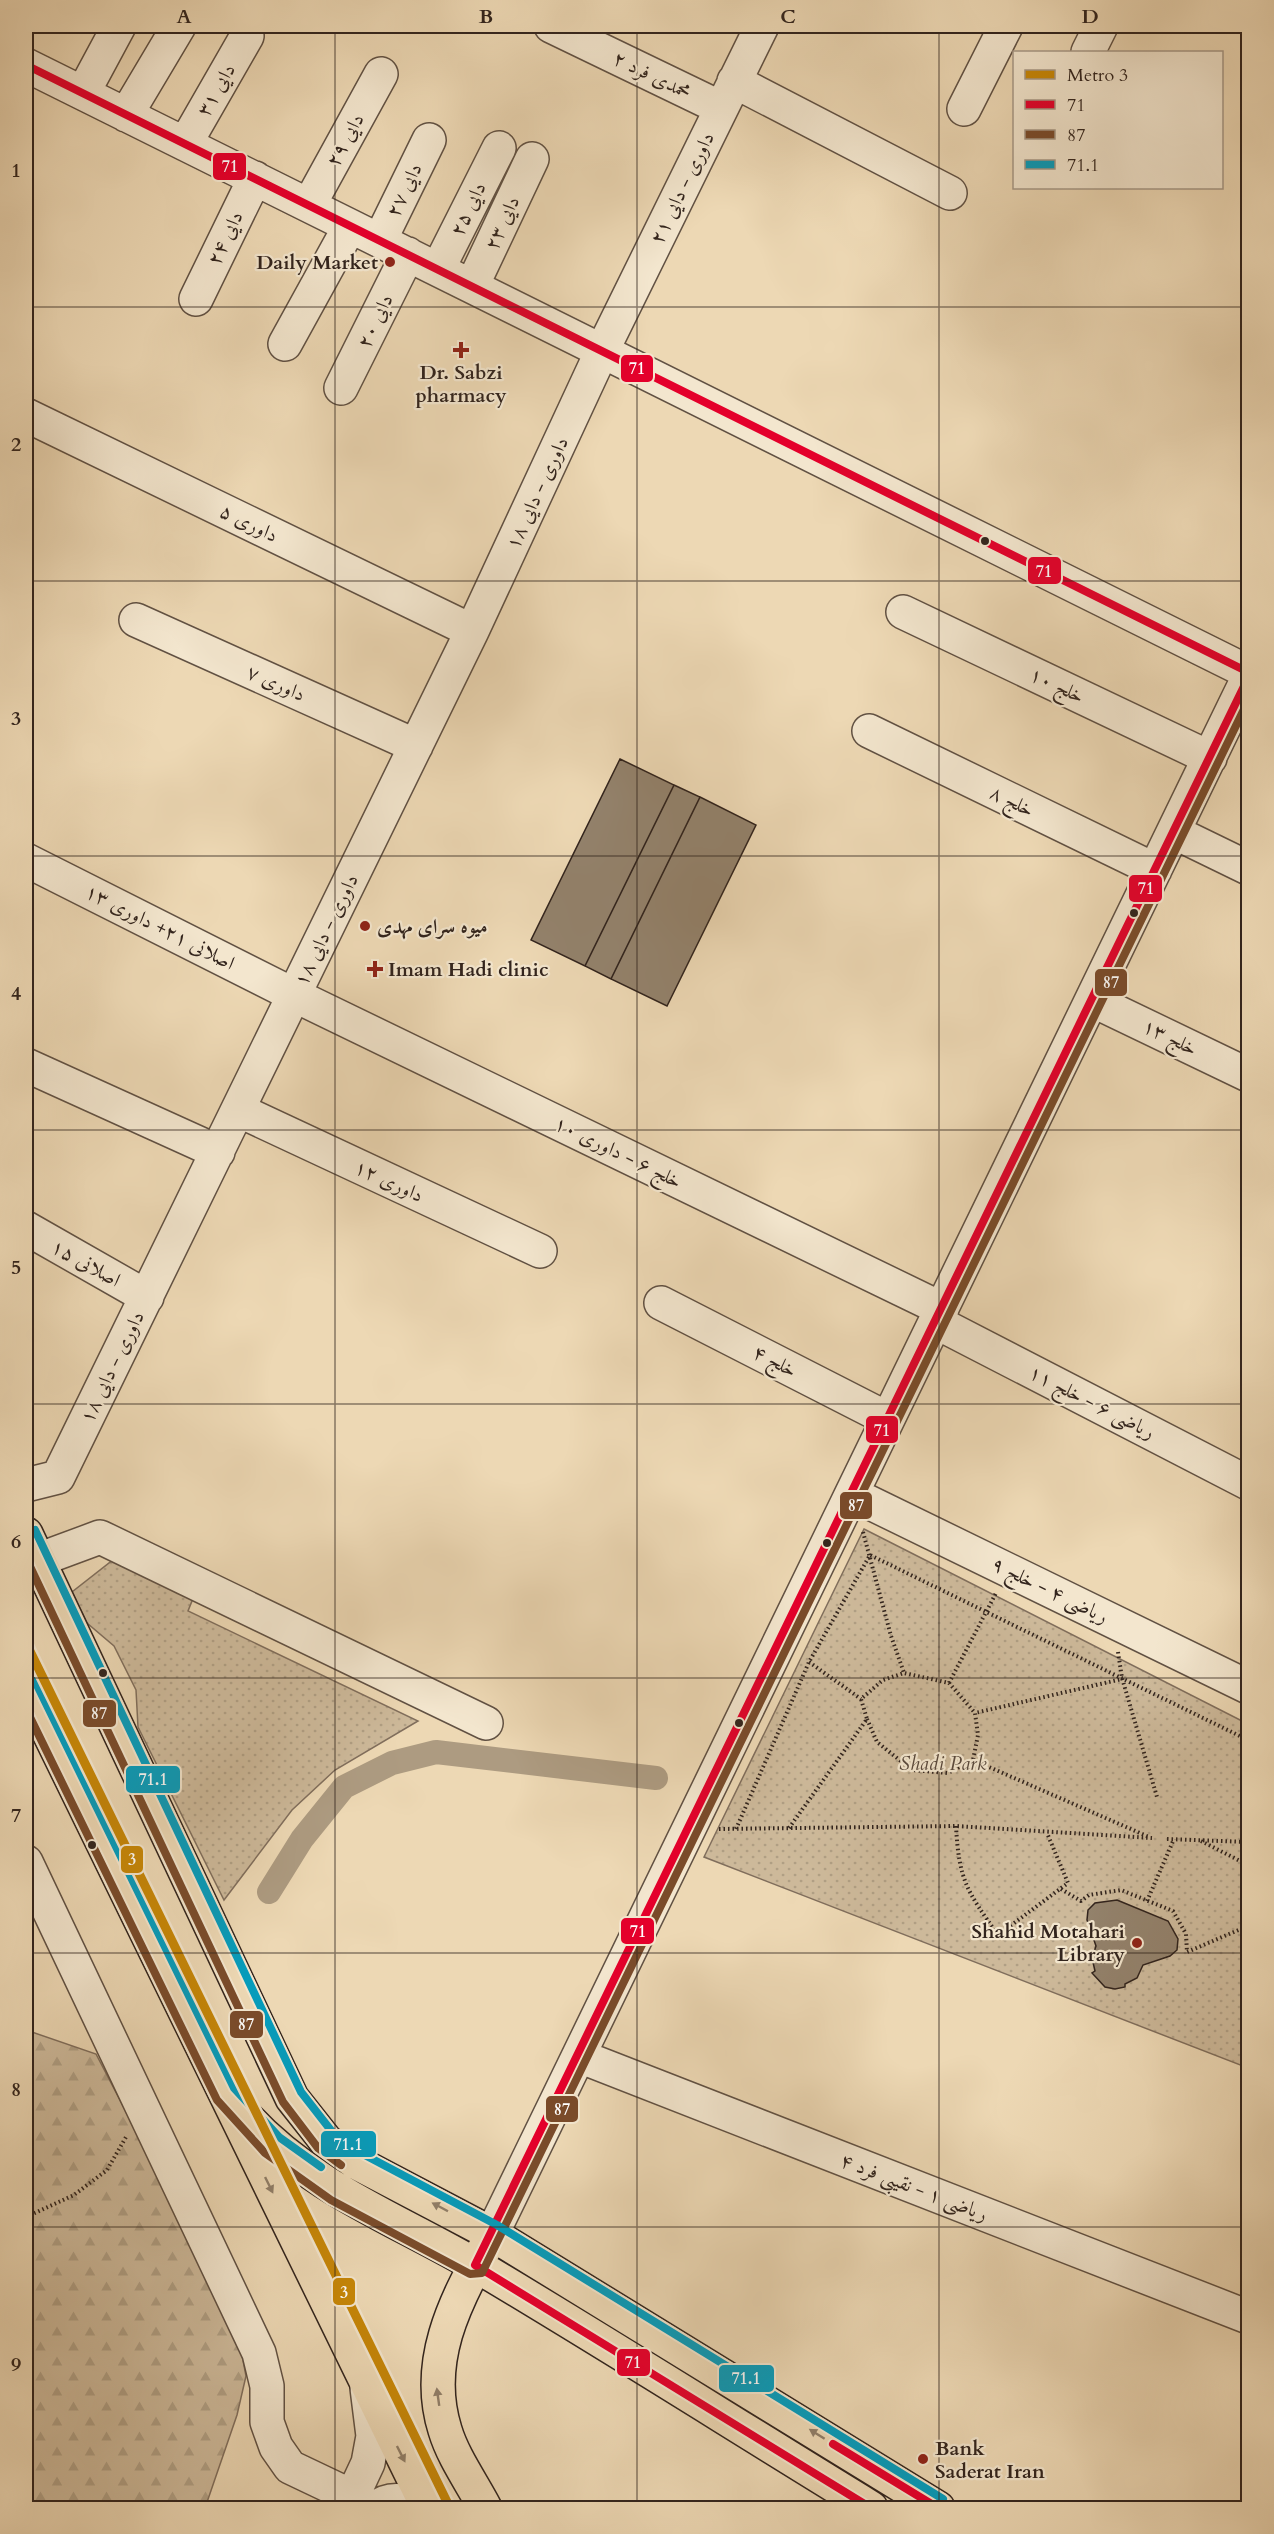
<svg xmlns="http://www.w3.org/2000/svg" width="1274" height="2534" font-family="Cardo,Amiri,serif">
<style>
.grass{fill:url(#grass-dots);stroke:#806e5c;stroke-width:1.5}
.forest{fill:url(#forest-firs);stroke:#806e5c;stroke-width:1.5}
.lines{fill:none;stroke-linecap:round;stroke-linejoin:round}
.canal{stroke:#ad9b81;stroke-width:24}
.building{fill:#93826c;stroke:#32241d;stroke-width:1.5}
.minor-casing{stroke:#615143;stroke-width:36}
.major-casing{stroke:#32241d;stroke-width:36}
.path{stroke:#32241d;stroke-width:4;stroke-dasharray:1.5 3;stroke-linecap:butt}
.minor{stroke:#f3e6ce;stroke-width:33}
.major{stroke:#edd8b4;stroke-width:33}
.bus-1-casing{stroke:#f3e6ce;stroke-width:12}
.bus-2-casing{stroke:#f3e6ce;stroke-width:12}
.bus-3-casing{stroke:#f3e6ce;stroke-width:12}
.bus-1{stroke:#e4002b;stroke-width:8}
.bus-2{stroke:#7a4b2a;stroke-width:8}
.bus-3{stroke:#059cbc;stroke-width:8}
.metro-1-casing{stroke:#f3e6ce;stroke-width:14}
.metro-1{stroke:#c68607;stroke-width:9}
.oneway{fill:#907e68}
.grid{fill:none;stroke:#32241d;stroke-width:1.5;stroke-opacity:0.55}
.poi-dot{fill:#8f2418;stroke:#f3e6ce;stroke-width:2}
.bus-dot{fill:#32241d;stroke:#f3e6ce;stroke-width:2}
.labels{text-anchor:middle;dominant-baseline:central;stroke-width:4.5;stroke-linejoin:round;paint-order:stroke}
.street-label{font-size:20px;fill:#32241d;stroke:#f3e6ce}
.poi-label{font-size:20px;font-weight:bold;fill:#32241d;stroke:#f3e6ce;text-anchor:start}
.park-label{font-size:20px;font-style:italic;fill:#59493c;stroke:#f3e6ce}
.line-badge{stroke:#f3e6ce;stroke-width:2}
.badge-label{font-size:16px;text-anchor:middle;font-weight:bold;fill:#fff}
.neatline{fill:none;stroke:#32241d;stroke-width:2}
.grid-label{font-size:20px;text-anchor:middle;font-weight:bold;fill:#32241d}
</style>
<defs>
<pattern id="grass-dots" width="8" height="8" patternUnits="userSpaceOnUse" patternTransform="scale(1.5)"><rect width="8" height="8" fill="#cdb99a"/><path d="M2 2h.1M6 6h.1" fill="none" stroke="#b09f84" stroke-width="1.8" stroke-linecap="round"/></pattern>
<pattern id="forest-firs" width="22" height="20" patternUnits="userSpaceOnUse" patternTransform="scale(1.5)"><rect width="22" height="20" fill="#cdb99a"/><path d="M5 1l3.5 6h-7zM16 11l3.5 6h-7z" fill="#b09f84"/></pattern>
</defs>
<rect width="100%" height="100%" fill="#edd8b4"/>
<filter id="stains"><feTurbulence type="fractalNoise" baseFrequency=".00333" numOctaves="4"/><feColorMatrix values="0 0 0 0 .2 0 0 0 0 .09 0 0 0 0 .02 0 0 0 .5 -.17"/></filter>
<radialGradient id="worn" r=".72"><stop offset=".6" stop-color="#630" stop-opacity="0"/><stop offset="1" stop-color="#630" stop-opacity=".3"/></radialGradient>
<path class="grass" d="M 864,1529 L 1248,1724 L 1248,2068 L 704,1857 Z
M 118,1556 L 194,1596 L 188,1611 L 418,1721 L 335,1770 L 292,1810 L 224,1900 L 138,1727 L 136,1690 L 114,1646 L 87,1623 L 72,1592 Z"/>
<path class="forest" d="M 26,2030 L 96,2054 L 236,2323 L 246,2376 L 237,2415 L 205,2508 L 26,2508 Z"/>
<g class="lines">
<path class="canal" d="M 269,1892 L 302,1839 L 344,1787 L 392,1763 L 436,1752 L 656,1778"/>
</g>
<path class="building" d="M 620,759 L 674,785 L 585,966 L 531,940 Z
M 674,785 L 700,797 L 611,979 L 585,966 Z
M 700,797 L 756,825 L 667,1006 L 611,979 Z
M 1117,1900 L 1168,1921 L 1178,1939 L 1177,1950 L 1170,1956 L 1143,1965 L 1137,1978 L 1125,1984 L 1125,1987 L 1115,1989 L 1105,1987 L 1092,1973 L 1095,1971 L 1092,1958 L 1096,1946 L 1087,1920 L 1088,1910 L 1095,1903 Z"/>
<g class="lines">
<g class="minor-casing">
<path id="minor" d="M 551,26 L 721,108
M 1088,52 L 1101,26
M 26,65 L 1248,672
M 734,81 L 950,193
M 83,93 L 119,26
M 964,109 L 1006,26
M 126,115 L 179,26
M 185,144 L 247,36
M 309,205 L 381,74
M 380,240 L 429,140
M 438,269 L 499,148
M 472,286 L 532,159
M 196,299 L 255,178
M 285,344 L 350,226
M 341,388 L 408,254
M 26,415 L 472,631
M 903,612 L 1210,758
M 136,620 L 416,746
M 869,731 L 1155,870
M 1174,832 L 1248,868
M 26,860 L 294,995 L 942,1309
M 1092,1000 L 1248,1075
M 26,1065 L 218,1152
M 238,1110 L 540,1251
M 26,1228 L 147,1297
M 661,1303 L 888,1419
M 936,1322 L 1248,1483
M 26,1485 L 58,1477 L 472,631 L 602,351 L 762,26
M 852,1494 L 1248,1687
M 38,1560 L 100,1537 L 486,1723
M 26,1862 L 259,2353 L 267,2386 L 267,2422 L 276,2447 L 290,2467 L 351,2496
M 579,2056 L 1248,2317
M 492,2234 L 1248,678
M 347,2508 L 368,2463 L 373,2436 L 367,2388
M 376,2508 C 391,2495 408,2502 426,2506"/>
</g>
<g class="major-casing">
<path id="major" d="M 26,1534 L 292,2098 L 326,2141 L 355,2162 L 492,2234 L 938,2508
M 26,1686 L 428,2508
M 246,2117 C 313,2189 395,2218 477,2266 C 610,2345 740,2428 871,2508
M 485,2508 C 472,2483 453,2457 445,2430 C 424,2363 454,2303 486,2246"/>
</g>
<path class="path" d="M 863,1532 L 891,1636 L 904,1673
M 1118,1652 L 1122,1678 L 1157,1797
M 809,1662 L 861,1699
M 949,1683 L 996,1593
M 867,1719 L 877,1742 L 912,1770 L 948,1773 L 973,1760 L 978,1735 L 975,1713 L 1122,1679
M 973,1760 L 1149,1837
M 1246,1801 L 1248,1801
M 956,1826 C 959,1881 967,1891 998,1935 L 1068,1883 L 1047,1833
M 789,1828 L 867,1719 L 861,1699 L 883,1680 L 904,1673 L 949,1683 L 975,1713
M 719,1829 L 956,1826 L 1152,1838
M 736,1829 L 809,1662 L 870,1555 L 1248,1740
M 1167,1839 L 1248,1842
M 1201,1841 L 1248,1865
M 1061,1889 L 1081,1901 L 1089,1895 L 1121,1890 L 1173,1911 L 1186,1934 L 1187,1952 L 1248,1926
M 1147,1901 L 1174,1839
M 1243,1929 L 1248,1940
M 26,2217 L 74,2195 L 107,2170 L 126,2137"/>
<use href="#minor" class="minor"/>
<use href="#major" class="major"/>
<g class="bus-1-casing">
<path id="bus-1" d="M 26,65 L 1248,672
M 833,2444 L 938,2508
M 871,2508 L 475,2265 L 1248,678"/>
</g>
<g class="bus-2-casing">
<path id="bus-2" d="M 26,1558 L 283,2102 L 318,2148 L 341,2165
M 26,1709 L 217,2100 L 265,2153 L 331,2200 L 470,2274 L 482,2273 L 1248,701"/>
</g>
<g class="bus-3-casing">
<path id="bus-3" d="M 35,1530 L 301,2092 L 333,2133 L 361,2153 L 497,2225 L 943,2499
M 35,1681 L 234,2088 L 279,2137 L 321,2167"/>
</g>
<use href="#bus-1" class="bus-1"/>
<use href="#bus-2" class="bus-2"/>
<use href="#bus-3" class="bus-3"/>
<g class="metro-1-casing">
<path id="metro-1" d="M 26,1643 L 450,2508"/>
</g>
<use href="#metro-1" class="metro-1"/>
</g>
<defs><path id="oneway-solid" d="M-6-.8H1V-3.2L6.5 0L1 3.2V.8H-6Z" transform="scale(1.5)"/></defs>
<g class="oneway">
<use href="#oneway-solid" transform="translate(269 2185) rotate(64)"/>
<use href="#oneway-solid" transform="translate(440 2207) rotate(-152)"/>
<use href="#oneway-solid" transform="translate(438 2397) rotate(-98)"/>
<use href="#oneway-solid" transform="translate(817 2434) rotate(-148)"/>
<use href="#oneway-solid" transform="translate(401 2454) rotate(63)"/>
</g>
<path class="grid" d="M 335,26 L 335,2508M 637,26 L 637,2508M 939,26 L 939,2508M 26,307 L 1248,307M 26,581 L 1248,581M 26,856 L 1248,856M 26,1130 L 1248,1130M 26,1404 L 1248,1404M 26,1678 L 1248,1678M 26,1953 L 1248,1953M 26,2227 L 1248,2227"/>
<g class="poi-dot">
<circle cx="390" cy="262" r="6"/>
<path d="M458 341h6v6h6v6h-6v6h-6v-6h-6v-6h6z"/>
<circle cx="365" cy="926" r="6"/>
<path d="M372 960h6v6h6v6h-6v6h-6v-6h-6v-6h6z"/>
<circle cx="1137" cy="1943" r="6"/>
<circle cx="923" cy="2459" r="6"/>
</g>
<g class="bus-dot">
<circle cx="985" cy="541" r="5"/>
<circle cx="1134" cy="913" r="5"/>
<circle cx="827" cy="1543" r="5"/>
<circle cx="103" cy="1673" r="5"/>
<circle cx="739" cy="1723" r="5"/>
<circle cx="92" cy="1845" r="5"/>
</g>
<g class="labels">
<g class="street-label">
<text transform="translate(652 75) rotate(26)">محمدی فرد ۲</text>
<text transform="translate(216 90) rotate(-60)">دایی ۳۱</text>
<text transform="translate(345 140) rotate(-61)">دایی ۲۹</text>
<text transform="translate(682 188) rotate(-64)">داوری - دایی ۲۱</text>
<text transform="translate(404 190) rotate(-64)">دایی ۲۷</text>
<text transform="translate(468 209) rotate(-64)">دایی ۲۵</text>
<text transform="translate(502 223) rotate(-65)">دایی ۲۳</text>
<text transform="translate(225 238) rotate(-64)">دایی ۲۴</text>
<text transform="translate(375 321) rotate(-64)">دایی ۲۰</text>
<text transform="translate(537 493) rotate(-65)">داوری - دایی ۱۸</text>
<text transform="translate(249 523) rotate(26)">داوری ۵</text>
<text transform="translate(276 683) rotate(24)">داوری ۷</text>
<text transform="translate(1057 685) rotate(25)">خلج ۱۰</text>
<text transform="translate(1012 801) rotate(26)">خلج ۸</text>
<text transform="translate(160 927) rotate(27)">اصلانی ۲۱+ داوری ۱۳</text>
<text transform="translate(326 930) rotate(-64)">داوری - دایی ۱۸</text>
<text transform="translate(1170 1037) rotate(26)">خلج ۱۳</text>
<text transform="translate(618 1152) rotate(26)">خلج ۶ - داوری ۱۰</text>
<text transform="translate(389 1181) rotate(25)">داوری ۱۲</text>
<text transform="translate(86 1263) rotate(29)">اصلانی ۱۵</text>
<text transform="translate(775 1361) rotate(27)">خلج ۴</text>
<text transform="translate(112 1367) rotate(-64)">داوری - دایی ۱۸</text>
<text transform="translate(1092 1402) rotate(27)">ریاضی ۶ - خلج ۱۱</text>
<text transform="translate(1050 1590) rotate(26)">ریاضی ۴ - خلج ۹</text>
<text transform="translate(914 2187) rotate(21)">ریاضی ۱ - نقیبی فرد ۴</text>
</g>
<g class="poi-label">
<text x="378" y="262" text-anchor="end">Daily Market</text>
<text x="461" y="372" text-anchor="middle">Dr. Sabzi<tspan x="461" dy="23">pharmacy</tspan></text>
<text x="377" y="926">میوه سرای مهدی</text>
<text x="388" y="969">Imam Hadi clinic</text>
<text x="1125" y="1931" text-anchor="end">Shahid Motahari<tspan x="1125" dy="23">Library</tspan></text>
<text x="935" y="2448">Bank<tspan x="935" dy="23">Saderat Iran</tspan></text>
</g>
<g class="park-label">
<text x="943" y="1763">Shadi Park</text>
</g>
</g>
<g class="line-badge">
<rect x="212" y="152" width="35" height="29" rx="6" fill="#e4002b"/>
<rect x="620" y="354" width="34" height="29" rx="6" fill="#e4002b"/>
<rect x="1027" y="556" width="35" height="29" rx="6" fill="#e4002b"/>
<rect x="1128" y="874" width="35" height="29" rx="6" fill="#e4002b"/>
<rect x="1094" y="968" width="34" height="29" rx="6" fill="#7a4b2a"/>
<rect x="865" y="1415" width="34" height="29" rx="6" fill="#e4002b"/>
<rect x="839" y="1491" width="34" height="29" rx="6" fill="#7a4b2a"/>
<rect x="82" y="1699" width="35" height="29" rx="6" fill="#7a4b2a"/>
<rect x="125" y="1765" width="56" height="29" rx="6" fill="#059cbc"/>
<rect x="120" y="1845" width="24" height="29" rx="6" fill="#c68607"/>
<rect x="620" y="1917" width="35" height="28" rx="6" fill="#e4002b"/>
<rect x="229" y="2010" width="35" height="29" rx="6" fill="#7a4b2a"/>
<rect x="545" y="2095" width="34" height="28" rx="6" fill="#7a4b2a"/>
<rect x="320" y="2130" width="57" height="28" rx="6" fill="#059cbc"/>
<rect x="332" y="2277" width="24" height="29" rx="6" fill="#c68607"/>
<rect x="616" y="2348" width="35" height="29" rx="6" fill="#e4002b"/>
<rect x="718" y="2364" width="57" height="29" rx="6" fill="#059cbc"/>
</g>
<g class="badge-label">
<text x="230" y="172">71</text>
<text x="637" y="374">71</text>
<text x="1044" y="577">71</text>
<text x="1146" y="894">71</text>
<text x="1111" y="988">87</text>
<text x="882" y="1436">71</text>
<text x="856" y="1511">87</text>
<text x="99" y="1719">87</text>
<text x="153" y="1785">71.1</text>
<text x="132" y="1865">3</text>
<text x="638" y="1937">71</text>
<text x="246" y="2030">87</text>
<text x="562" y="2115">87</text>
<text x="348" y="2150">71.1</text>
<text x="344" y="2298">3</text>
<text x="633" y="2368">71</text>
<text x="746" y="2384">71.1</text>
</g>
<rect width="1274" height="2534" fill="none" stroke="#edd8b4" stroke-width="66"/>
<rect x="1013" y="51" width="210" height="138" fill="#f3e6ce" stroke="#a69887" stroke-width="1.5"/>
<rect x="1025" y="70" width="30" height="9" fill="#c68607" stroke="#a69887" stroke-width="1.5"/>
<text x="1067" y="81" font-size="18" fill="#32241d">Metro 3</text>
<rect x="1025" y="100" width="30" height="9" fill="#e4002b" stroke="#a69887" stroke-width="1.5"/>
<text x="1067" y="111" font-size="18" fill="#32241d">71</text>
<rect x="1025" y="130" width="30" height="9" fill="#7a4b2a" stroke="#a69887" stroke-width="1.5"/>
<text x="1067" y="141" font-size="18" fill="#32241d">87</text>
<rect x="1025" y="160" width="30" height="9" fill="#059cbc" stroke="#a69887" stroke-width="1.5"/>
<text x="1067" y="171" font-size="18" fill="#32241d">71.1</text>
<rect x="33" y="33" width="1208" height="2468" class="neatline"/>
<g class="grid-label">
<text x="184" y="23">A</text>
<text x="486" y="23">B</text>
<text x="788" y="23">C</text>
<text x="1090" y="23">D</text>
<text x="16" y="177">1</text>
<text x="16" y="451">2</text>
<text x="16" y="725">3</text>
<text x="16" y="1000">4</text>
<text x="16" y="1274">5</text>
<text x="16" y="1548">6</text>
<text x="16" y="1822">7</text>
<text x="16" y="2096">8</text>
<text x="16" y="2371">9</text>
</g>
<rect width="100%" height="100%" filter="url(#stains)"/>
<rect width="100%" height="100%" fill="url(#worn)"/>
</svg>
